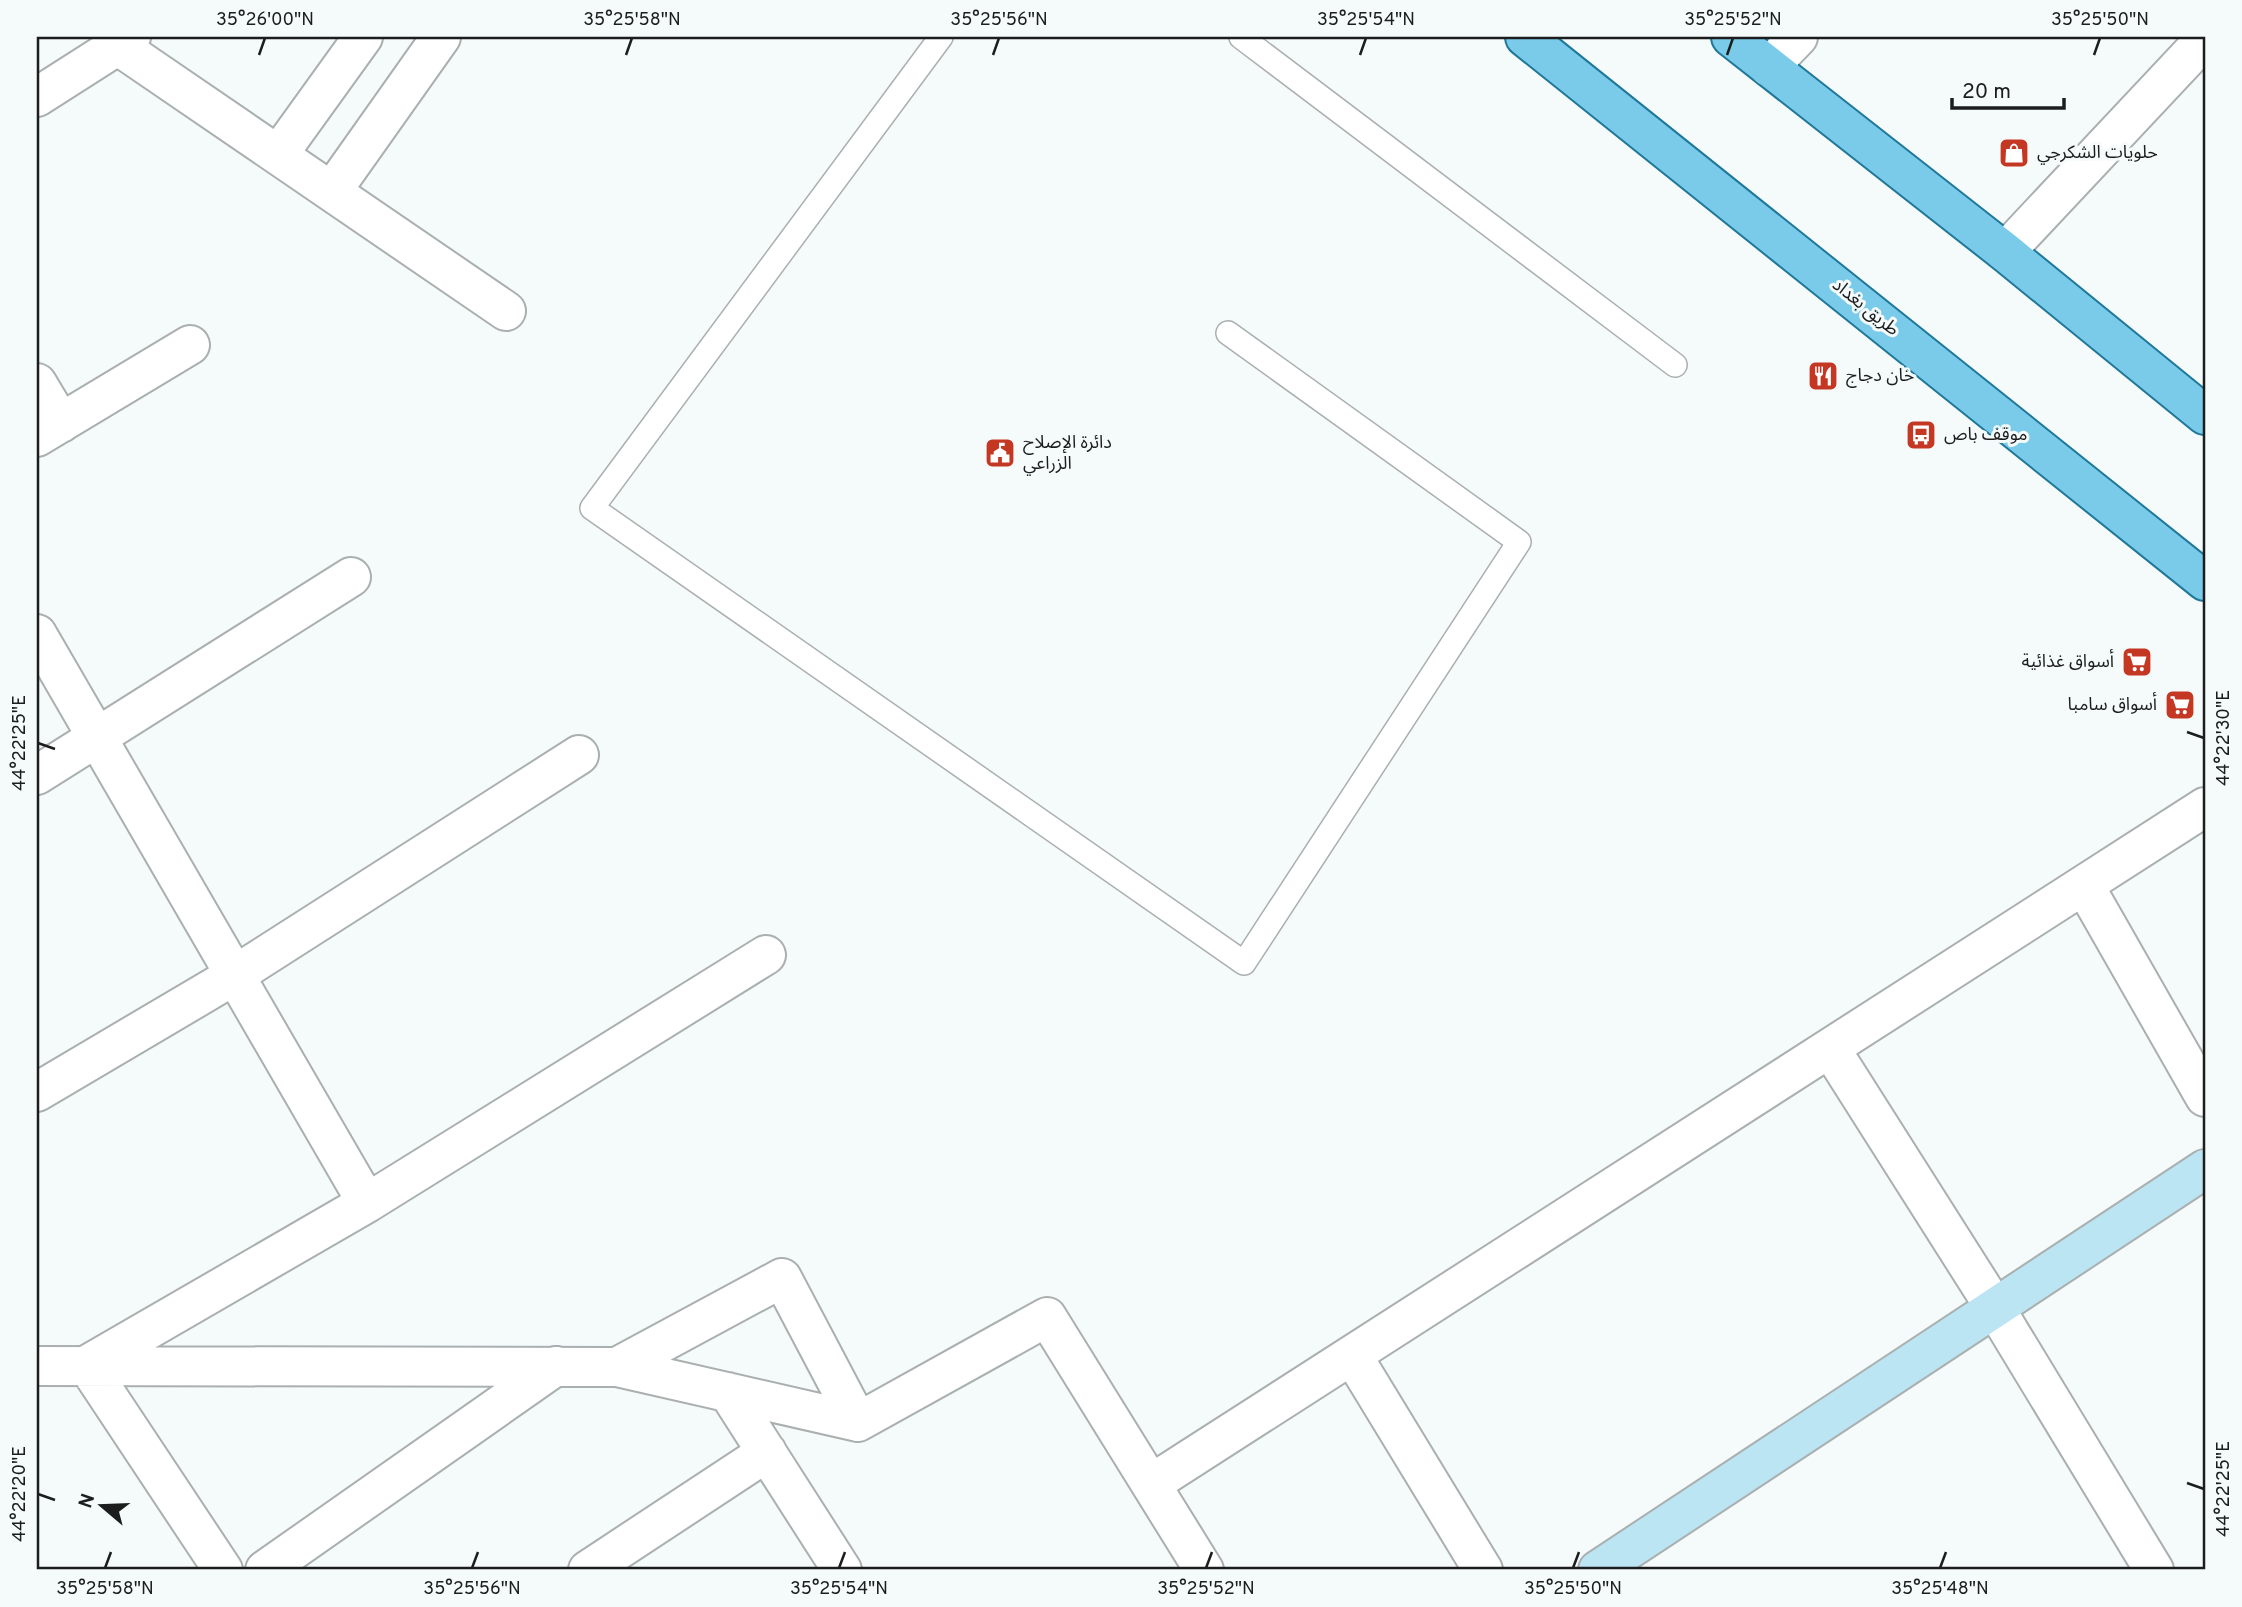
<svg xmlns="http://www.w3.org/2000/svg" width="2242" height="1607" font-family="Overpass,'Noto Sans Arabic',sans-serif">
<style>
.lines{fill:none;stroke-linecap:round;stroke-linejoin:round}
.lane-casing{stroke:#aaafaf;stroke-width:26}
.street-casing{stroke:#aaafaf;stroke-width:42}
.secondary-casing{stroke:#aaafaf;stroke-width:42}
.primary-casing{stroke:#1f7899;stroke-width:42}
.lane{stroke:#fff;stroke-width:23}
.street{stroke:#fff;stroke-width:38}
.secondary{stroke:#bce5f4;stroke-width:38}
.primary{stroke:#7acbe9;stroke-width:38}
.ticks{fill:none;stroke:#1c1e1e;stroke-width:2.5}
.labels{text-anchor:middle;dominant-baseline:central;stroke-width:6;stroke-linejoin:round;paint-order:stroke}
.poi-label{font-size:18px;fill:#1c1e1e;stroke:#f5fafa;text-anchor:start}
.street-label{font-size:18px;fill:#1c1e1e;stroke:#f5fafa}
.neatline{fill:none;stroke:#1c1e1e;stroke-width:2.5}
.ticks-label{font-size:18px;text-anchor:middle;fill:#1c1e1e}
</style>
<rect width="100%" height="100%" fill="#f5fafa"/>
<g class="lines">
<g class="lane-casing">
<path id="lane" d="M 941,37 L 592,508 L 1244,963 L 1519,542 L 1228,333
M 1241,37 L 1675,365"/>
</g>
<g class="street-casing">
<path id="street" d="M 117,45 L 506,311
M 1769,67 L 1798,37
M 37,97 L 131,37
M 278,155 L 363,37
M 332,191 L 441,37
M 2005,252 L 2205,39
M 37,383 L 61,423
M 37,437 L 190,345
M 37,634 L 367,1203
M 37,775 L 351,577
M 2084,885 L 2205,1097
M 1830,1048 L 1995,1308 L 2154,1570
M 37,1092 L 235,975 L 579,755
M 1352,1355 L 1483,1570
M 37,1366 L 617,1367 L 858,1422 L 1047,1317 L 1204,1570
M 617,1367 L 782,1278 L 858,1422
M 728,1392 L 842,1570
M 1151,1484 L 2205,807
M 223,1570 L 87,1365 L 367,1203 L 766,955
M 265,1570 L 556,1366
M 588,1570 L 767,1452"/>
</g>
<g class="secondary-casing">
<path id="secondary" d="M 1598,1570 L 2205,1169"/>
</g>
<g class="primary-casing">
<path id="primary" d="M 1525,37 L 2205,581
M 1731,37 L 2005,252 L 2205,415"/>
</g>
<use href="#lane" class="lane"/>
<use href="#street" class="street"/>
<use href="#secondary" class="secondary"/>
<use href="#primary" class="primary"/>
</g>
<path class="ticks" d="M 259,55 L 265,38M 626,55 L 632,38M 993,55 L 999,38M 1360,55 L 1366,38M 1727,55 L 1733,38M 2094,55 L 2100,38M 2187,732 L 2204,738M 38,743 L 55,749M 2187,1483 L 2204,1489M 38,1494 L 55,1500M 105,1568 L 111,1552M 472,1568 L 478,1552M 839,1568 L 845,1552M 1206,1568 L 1212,1552M 1573,1568 L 1579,1552M 1940,1568 L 1946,1552"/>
<defs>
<g id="shop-square" transform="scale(1.575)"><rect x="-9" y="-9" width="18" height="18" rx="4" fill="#c43823" stroke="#f5fafa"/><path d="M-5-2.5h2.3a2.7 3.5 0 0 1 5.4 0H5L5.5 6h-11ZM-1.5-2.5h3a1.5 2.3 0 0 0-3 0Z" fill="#fff"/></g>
<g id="restaurant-square" transform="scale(1.575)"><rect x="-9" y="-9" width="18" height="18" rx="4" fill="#c43823" stroke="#f5fafa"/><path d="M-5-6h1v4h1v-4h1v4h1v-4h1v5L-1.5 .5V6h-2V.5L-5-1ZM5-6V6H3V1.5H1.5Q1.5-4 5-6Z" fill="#fff"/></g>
<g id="bus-square" transform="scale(1.575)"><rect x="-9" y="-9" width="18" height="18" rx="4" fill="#c43823" stroke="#f5fafa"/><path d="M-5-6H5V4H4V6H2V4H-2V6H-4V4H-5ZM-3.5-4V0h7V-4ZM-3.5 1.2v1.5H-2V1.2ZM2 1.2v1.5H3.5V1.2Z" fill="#fff"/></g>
<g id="civic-square" transform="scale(1.575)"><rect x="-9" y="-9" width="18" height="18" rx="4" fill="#c43823" stroke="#f5fafa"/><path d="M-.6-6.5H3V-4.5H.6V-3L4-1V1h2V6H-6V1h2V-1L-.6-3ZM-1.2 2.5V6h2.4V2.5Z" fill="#fff"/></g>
<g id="supermarket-square" transform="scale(1.575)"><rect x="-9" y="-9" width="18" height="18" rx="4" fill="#c43823" stroke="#f5fafa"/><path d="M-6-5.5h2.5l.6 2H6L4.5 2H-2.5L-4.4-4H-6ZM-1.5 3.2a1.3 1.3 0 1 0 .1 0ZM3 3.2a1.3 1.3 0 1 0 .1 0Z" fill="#fff"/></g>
</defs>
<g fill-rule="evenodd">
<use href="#shop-square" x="2014" y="153"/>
<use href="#restaurant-square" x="1823" y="376"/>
<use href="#bus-square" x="1921" y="435"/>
<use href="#civic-square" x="1000" y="453"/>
<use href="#supermarket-square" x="2137" y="662"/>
<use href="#supermarket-square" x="2180" y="705"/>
</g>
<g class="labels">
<g class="poi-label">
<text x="2037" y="153">حلويات الشكرجي</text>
<text x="1846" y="376">خان دجاج</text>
<text x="1944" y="435">موقف باص</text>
<text x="1023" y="443">دائرة الإصلاح<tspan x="1023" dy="21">الزراعي</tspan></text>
<text x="2114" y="662" text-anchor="end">أسواق غذائية</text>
<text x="2157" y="705" text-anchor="end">أسواق سامبا</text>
</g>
<g class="street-label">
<text transform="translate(1865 308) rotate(39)">طريق بغداد</text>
</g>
</g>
<rect width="2242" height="1607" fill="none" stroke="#f5fafa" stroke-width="77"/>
<g transform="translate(102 1506) rotate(289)" stroke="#f5fafa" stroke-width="5" paint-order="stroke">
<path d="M0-5L12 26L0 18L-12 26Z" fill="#1c1e1e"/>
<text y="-10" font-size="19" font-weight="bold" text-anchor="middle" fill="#1c1e1e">N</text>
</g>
<path d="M1952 98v10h112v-10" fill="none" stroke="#1c1e1e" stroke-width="3.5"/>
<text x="1962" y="98" font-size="21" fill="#1c1e1e" stroke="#f5fafa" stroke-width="5" paint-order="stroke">20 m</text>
<rect x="38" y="38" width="2166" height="1530" class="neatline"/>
<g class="ticks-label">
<text x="265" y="25">35°26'00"N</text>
<text x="632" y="25">35°25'58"N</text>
<text x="999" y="25">35°25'56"N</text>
<text x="1366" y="25">35°25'54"N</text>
<text x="1733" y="25">35°25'52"N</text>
<text x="2100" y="25">35°25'50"N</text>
<text transform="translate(2223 738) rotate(-90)" y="6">44°22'30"E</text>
<text transform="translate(19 743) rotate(-90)" y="6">44°22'25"E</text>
<text transform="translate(2223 1489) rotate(-90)" y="6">44°22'25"E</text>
<text transform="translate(19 1494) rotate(-90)" y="6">44°22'20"E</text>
<text x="105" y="1594">35°25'58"N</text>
<text x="472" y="1594">35°25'56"N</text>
<text x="839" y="1594">35°25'54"N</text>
<text x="1206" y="1594">35°25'52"N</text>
<text x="1573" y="1594">35°25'50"N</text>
<text x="1940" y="1594">35°25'48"N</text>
</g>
</svg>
